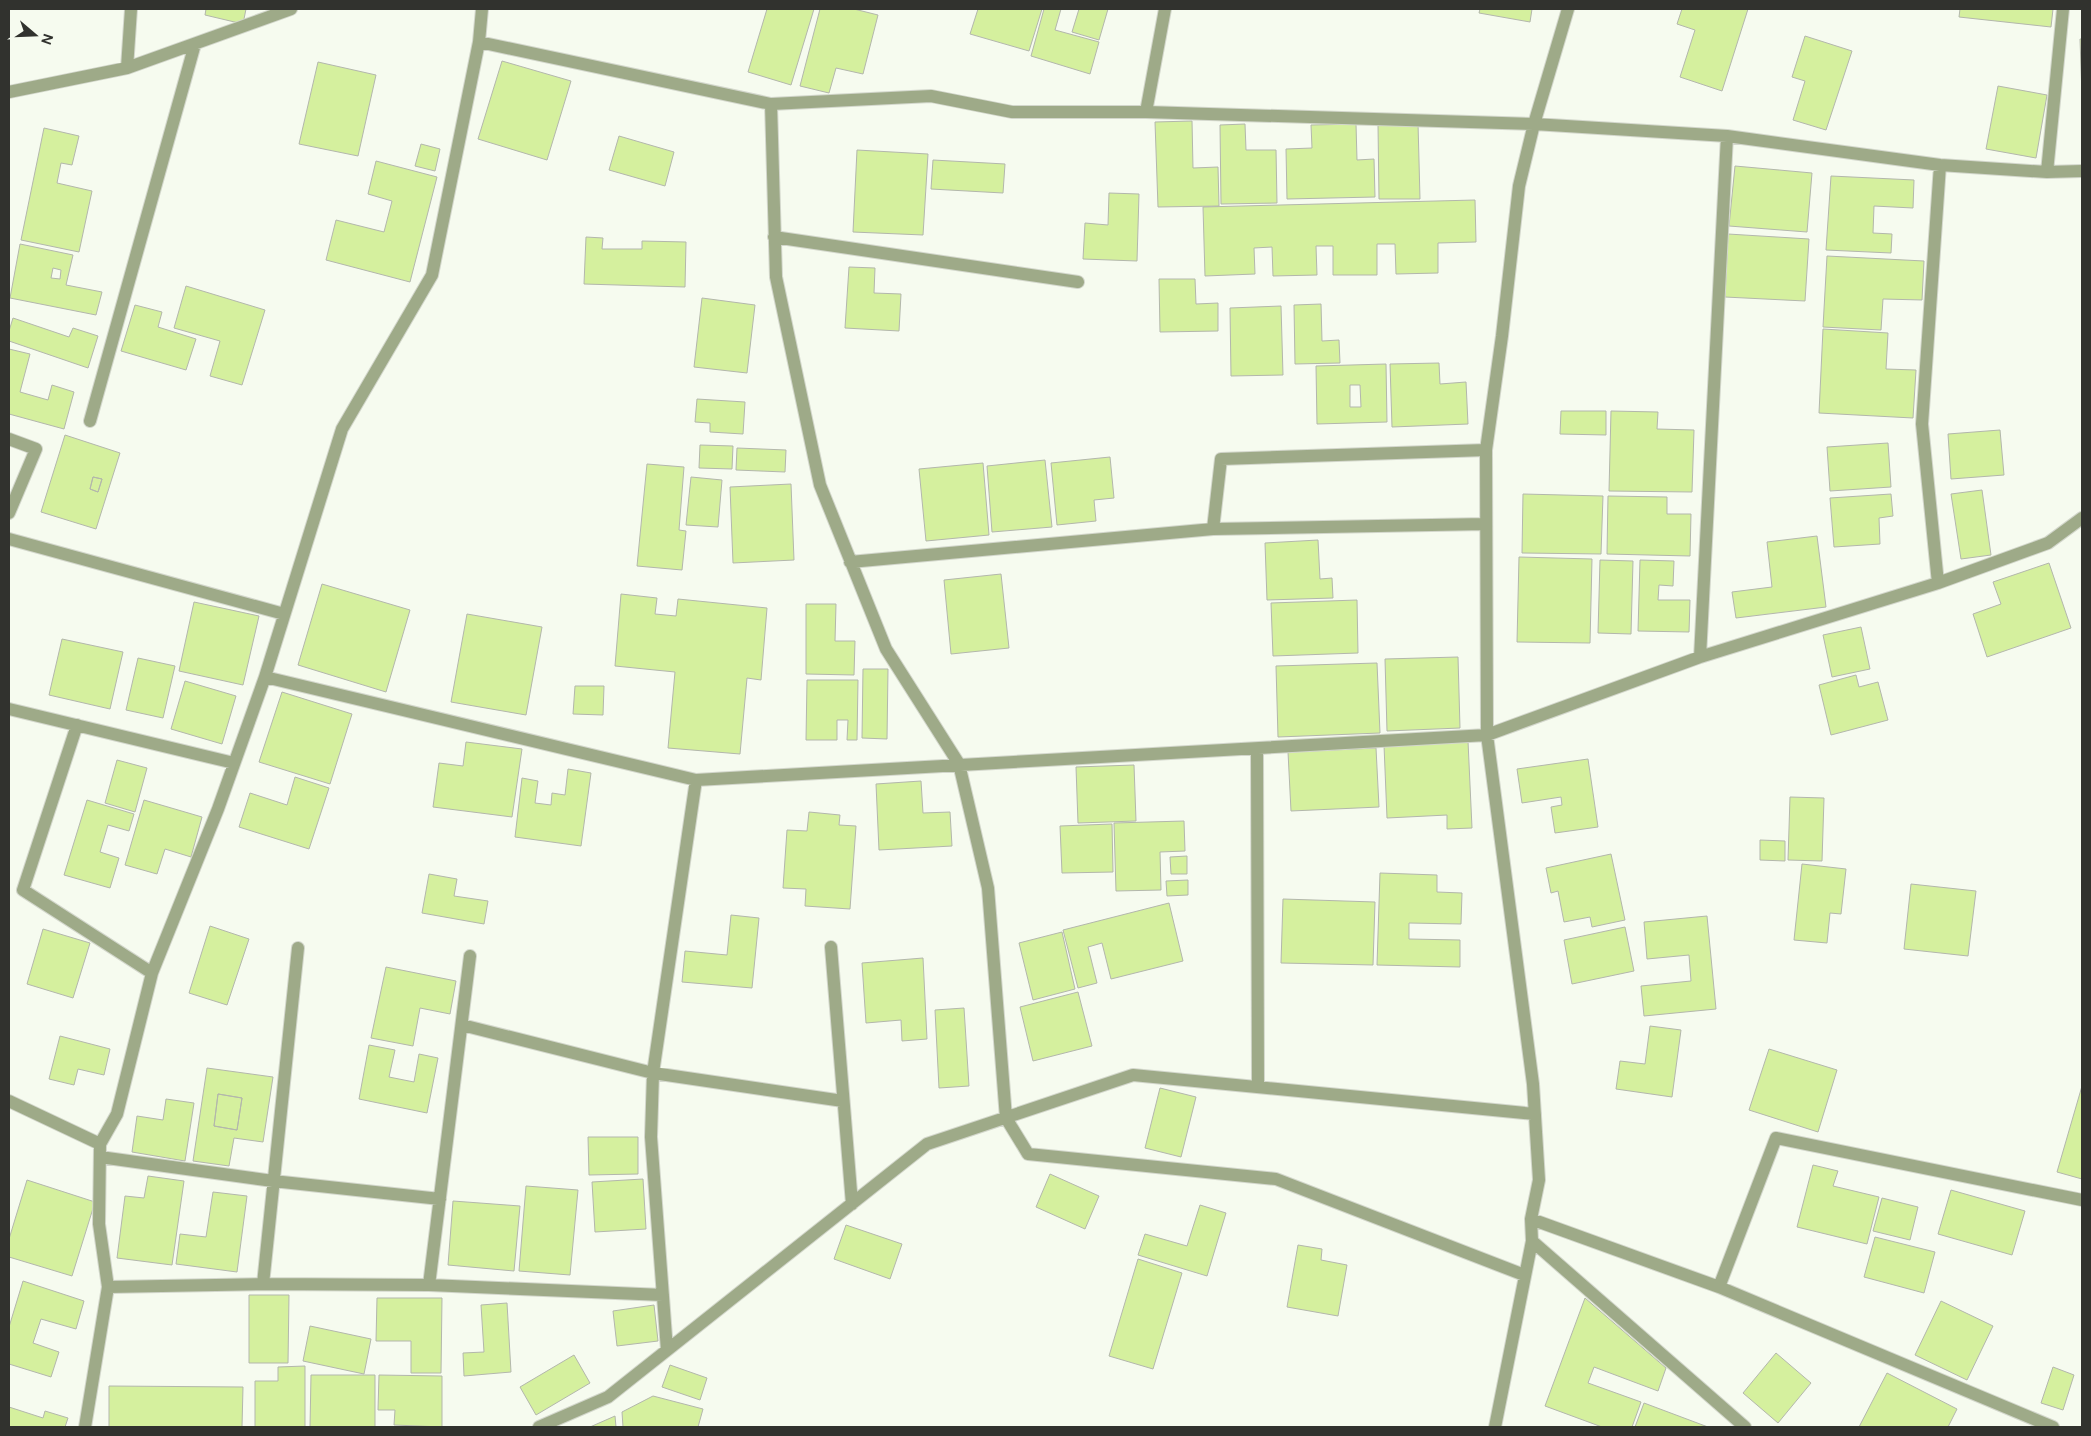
<svg xmlns="http://www.w3.org/2000/svg" width="2091" height="1436" font-family="'DM Sans',sans-serif">
<style>
.building{fill:#d5f09e;stroke:#b3b7ac;fill-rule:evenodd}
.lines{fill:none;stroke-linecap:round;stroke-linejoin:round}
.street-casing{stroke:#d3d7cc;stroke-width:14}
.street{stroke:#9eaa88;stroke-width:12}
</style>
<rect width="100%" height="100%" fill="#f6fbef"/>
<path class="building" d="M 206,9 L 246,9 L 243,24 L 205,15 Z
M 767,9 L 814,9 L 791,85 L 748,72 Z
M 820,9 L 854,9 L 878,15 L 863,74 L 836,68 L 829,93 L 800,86 Z
M 978,9 L 1042,9 L 1029,51 L 970,34 Z
M 1044,9 L 1061,9 L 1055,30 L 1099,42 L 1090,74 L 1031,56 Z
M 1079,9 L 1108,9 L 1099,40 L 1072,32 Z
M 1480,9 L 1532,9 L 1530,22 L 1479,13 Z
M 1682,9 L 1748,9 L 1722,91 L 1680,77 L 1695,30 L 1677,24 Z
M 1960,9 L 2053,9 L 2051,27 L 1959,17 Z
M 1805,36 L 1852,51 L 1826,130 L 1793,120 L 1805,81 L 1792,77 Z
M 2080,39 L 2082,39 L 2082,95 Z
M 502,61 L 571,81 L 547,160 L 478,139 Z
M 318,62 L 376,75 L 358,156 L 299,144 Z
M 1998,86 L 2047,95 L 2036,158 L 1986,149 Z
M 1192,121 L 1193,168 L 1218,167 L 1219,206 L 1158,207 L 1155,122 Z
M 1418,123 L 1420,199 L 1379,199 L 1378,125 Z
M 1245,124 L 1246,150 L 1276,150 L 1277,203 L 1221,204 L 1220,125 Z
M 1356,124 L 1357,160 L 1374,159 L 1375,197 L 1287,199 L 1286,149 L 1312,148 L 1311,125 Z
M 44,128 L 79,136 L 72,165 L 61,163 L 57,183 L 92,191 L 79,252 L 21,240 Z
M 619,136 L 674,152 L 665,186 L 609,170 Z
M 421,144 L 440,149 L 435,171 L 415,166 Z
M 857,150 L 928,154 L 923,235 L 853,232 Z
M 933,160 L 1005,164 L 1003,193 L 931,189 Z
M 376,161 L 437,177 L 410,282 L 326,260 L 336,220 L 384,232 L 392,201 L 368,194 Z
M 1735,166 L 1812,173 L 1807,232 L 1729,226 Z
M 1831,176 L 1914,180 L 1913,208 L 1874,206 L 1873,233 L 1892,234 L 1891,253 L 1826,250 Z
M 1109,193 L 1139,194 L 1137,261 L 1083,259 L 1085,223 L 1108,225 Z
M 1475,200 L 1476,242 L 1438,243 L 1438,273 L 1396,274 L 1395,244 L 1377,244 L 1377,275 L 1333,275 L 1333,246 L 1316,246 L 1317,275 L 1273,276 L 1272,247 L 1254,248 L 1255,274 L 1205,276 L 1203,207 Z
M 1728,234 L 1809,239 L 1805,301 L 1725,297 Z
M 586,237 L 603,238 L 602,249 L 642,249 L 642,241 L 686,242 L 685,287 L 584,284 Z
M 20,244 L 73,255 L 66,285 L 102,292 L 96,315 L 10,298 ZM 53,268 L 61,270 L 60,279 L 51,278 Z
M 1827,256 L 1924,261 L 1922,300 L 1883,299 L 1881,330 L 1823,327 Z
M 849,267 L 875,268 L 874,293 L 901,294 L 899,331 L 845,328 Z
M 1159,279 L 1195,279 L 1196,304 L 1218,303 L 1218,331 L 1160,332 Z
M 186,286 L 265,310 L 242,385 L 210,376 L 220,341 L 174,328 Z
M 702,298 L 755,305 L 747,373 L 694,367 Z
M 1321,304 L 1322,341 L 1339,340 L 1340,363 L 1295,364 L 1294,305 Z
M 135,305 L 162,312 L 158,327 L 196,339 L 186,370 L 121,351 Z
M 1281,306 L 1283,375 L 1231,376 L 1230,308 Z
M 13,318 L 69,337 L 73,328 L 98,336 L 88,368 L 9,341 L 9,331 Z
M 1823,329 L 1888,333 L 1886,369 L 1916,370 L 1913,418 L 1819,413 Z
M 9,349 L 30,354 L 20,392 L 48,400 L 52,385 L 74,392 L 64,429 L 9,414 Z
M 1439,363 L 1440,384 L 1466,382 L 1468,424 L 1392,427 L 1390,364 Z
M 1386,364 L 1387,422 L 1317,424 L 1316,366 ZM 1350,385 L 1360,385 L 1361,407 L 1350,407 Z
M 697,399 L 745,402 L 743,434 L 710,432 L 710,423 L 695,422 Z
M 1561,411 L 1606,411 L 1606,435 L 1560,434 Z
M 1611,411 L 1658,412 L 1657,429 L 1694,430 L 1692,492 L 1609,491 Z
M 2000,430 L 2004,475 L 1951,479 L 1948,434 Z
M 65,435 L 120,453 L 96,529 L 41,512 ZM 93,477 L 102,479 L 98,492 L 90,489 Z
M 1888,443 L 1891,487 L 1830,491 L 1827,447 Z
M 700,445 L 733,446 L 732,469 L 699,468 Z
M 737,448 L 786,450 L 785,472 L 736,470 Z
M 1110,457 L 1114,498 L 1094,500 L 1096,521 L 1057,525 L 1051,463 Z
M 1045,460 L 1052,527 L 992,532 L 987,466 Z
M 983,463 L 989,535 L 926,541 L 919,469 Z
M 647,464 L 684,467 L 679,530 L 686,531 L 682,570 L 637,566 Z
M 93,477 L 102,479 L 98,492 L 90,489 Z
M 691,477 L 722,480 L 718,527 L 686,525 Z
M 791,484 L 794,560 L 733,563 L 730,487 Z
M 1982,490 L 1991,555 L 1961,559 L 1951,494 Z
M 1523,494 L 1603,496 L 1601,554 L 1522,553 Z
M 1891,494 L 1893,516 L 1879,518 L 1880,544 L 1834,547 L 1830,498 Z
M 1608,496 L 1667,497 L 1667,514 L 1691,514 L 1690,556 L 1607,554 Z
M 1817,536 L 1826,607 L 1736,618 L 1732,592 L 1772,587 L 1767,542 Z
M 1318,540 L 1320,579 L 1332,578 L 1333,598 L 1267,600 L 1265,543 Z
M 1519,557 L 1592,559 L 1590,643 L 1517,642 Z
M 1600,560 L 1633,561 L 1631,634 L 1598,633 Z
M 1640,560 L 1674,561 L 1673,586 L 1659,585 L 1658,600 L 1690,600 L 1689,632 L 1638,631 Z
M 2049,563 L 2071,628 L 1987,657 L 1973,614 L 2001,604 L 1993,582 Z
M 1001,574 L 1009,648 L 951,654 L 944,580 Z
M 322,584 L 410,610 L 386,692 L 298,665 Z
M 621,594 L 657,598 L 655,614 L 676,616 L 678,599 L 767,608 L 761,680 L 747,678 L 740,754 L 668,748 L 675,672 L 615,666 Z
M 1357,600 L 1358,653 L 1273,656 L 1271,603 Z
M 194,602 L 259,616 L 243,685 L 179,671 Z
M 806,604 L 836,604 L 835,641 L 855,641 L 854,675 L 806,674 Z
M 467,614 L 542,627 L 526,715 L 451,702 Z
M 1861,627 L 1870,669 L 1832,677 L 1823,635 Z
M 62,639 L 123,652 L 110,709 L 49,695 Z
M 1458,657 L 1460,728 L 1387,731 L 1385,659 Z
M 138,658 L 175,666 L 163,718 L 126,710 Z
M 1377,663 L 1380,733 L 1278,737 L 1276,666 Z
M 863,669 L 888,669 L 887,739 L 862,738 Z
M 1856,675 L 1859,687 L 1878,682 L 1888,720 L 1831,735 L 1819,685 Z
M 807,680 L 858,680 L 857,740 L 847,740 L 848,720 L 837,720 L 837,740 L 806,740 Z
M 185,681 L 236,696 L 222,744 L 171,729 Z
M 575,686 L 604,686 L 603,715 L 573,714 Z
M 282,692 L 352,714 L 330,784 L 259,762 Z
M 1468,741 L 1472,828 L 1447,829 L 1447,815 L 1387,818 L 1384,745 Z
M 466,742 L 522,749 L 512,817 L 433,807 L 439,763 L 463,766 Z
M 1376,748 L 1379,807 L 1291,811 L 1288,752 Z
M 1588,759 L 1598,827 L 1555,833 L 1551,807 L 1562,805 L 1561,797 L 1522,803 L 1517,769 Z
M 117,760 L 147,768 L 135,812 L 105,803 Z
M 1134,765 L 1136,821 L 1078,823 L 1076,767 Z
M 568,769 L 591,773 L 581,846 L 515,837 L 522,778 L 538,781 L 535,803 L 551,805 L 552,793 L 565,795 Z
M 295,777 L 329,788 L 309,849 L 239,827 L 250,793 L 287,805 Z
M 921,781 L 923,813 L 950,812 L 952,846 L 879,850 L 876,784 Z
M 1790,797 L 1824,798 L 1822,861 L 1788,860 Z
M 87,800 L 134,814 L 129,831 L 108,825 L 100,852 L 119,858 L 110,888 L 64,875 Z
M 144,800 L 202,817 L 191,857 L 165,849 L 157,874 L 125,865 Z
M 809,812 L 840,815 L 839,825 L 856,826 L 850,909 L 805,906 L 806,889 L 783,888 L 787,830 L 807,831 Z
M 1184,821 L 1185,851 L 1160,852 L 1161,890 L 1116,891 L 1114,823 Z
M 1112,824 L 1113,872 L 1062,873 L 1060,826 Z
M 1760,840 L 1785,841 L 1785,861 L 1760,860 Z
M 1611,854 L 1625,920 L 1592,927 L 1590,917 L 1564,922 L 1558,891 L 1551,893 L 1546,868 Z
M 1187,856 L 1187,874 L 1171,874 L 1170,857 Z
M 1802,864 L 1846,869 L 1841,914 L 1830,913 L 1827,943 L 1794,940 Z
M 1380,873 L 1437,875 L 1437,892 L 1462,893 L 1461,924 L 1409,923 L 1409,939 L 1460,940 L 1460,967 L 1377,965 Z
M 429,874 L 457,879 L 454,896 L 488,901 L 484,924 L 422,913 Z
M 1188,880 L 1188,895 L 1167,896 L 1166,881 Z
M 1911,884 L 1976,891 L 1968,956 L 1904,949 Z
M 1283,899 L 1375,902 L 1373,965 L 1281,963 Z
M 1169,903 L 1183,961 L 1111,979 L 1102,943 L 1088,947 L 1097,983 L 1078,988 L 1063,930 Z
M 731,915 L 759,918 L 752,988 L 682,982 L 685,951 L 727,955 Z
M 1707,916 L 1716,1009 L 1644,1016 L 1641,986 L 1691,981 L 1689,955 L 1647,959 L 1644,922 Z
M 210,926 L 249,939 L 227,1005 L 189,993 Z
M 1625,927 L 1634,971 L 1572,984 L 1564,940 Z
M 43,929 L 90,943 L 73,998 L 27,984 Z
M 1062,932 L 1075,989 L 1033,1000 L 1019,943 Z
M 923,958 L 927,1039 L 902,1041 L 901,1020 L 866,1023 L 862,963 Z
M 386,967 L 456,981 L 450,1014 L 420,1008 L 413,1046 L 371,1038 Z
M 1078,992 L 1092,1046 L 1033,1061 L 1020,1007 Z
M 964,1008 L 969,1086 L 939,1088 L 935,1010 Z
M 1650,1026 L 1681,1030 L 1672,1097 L 1616,1089 L 1620,1061 L 1645,1064 Z
M 60,1036 L 110,1049 L 104,1075 L 78,1069 L 74,1085 L 49,1079 Z
M 369,1045 L 395,1050 L 389,1077 L 414,1082 L 419,1054 L 438,1058 L 427,1113 L 359,1099 Z
M 1769,1049 L 1837,1070 L 1818,1132 L 1749,1110 Z
M 207,1068 L 273,1077 L 263,1142 L 234,1138 L 229,1166 L 193,1161 ZM 218,1094 L 242,1098 L 237,1130 L 214,1126 Z
M 2082,1086 L 2082,1179 L 2057,1172 Z
M 1160,1088 L 1196,1097 L 1181,1157 L 1145,1148 Z
M 218,1094 L 242,1098 L 237,1130 L 214,1126 Z
M 166,1099 L 194,1103 L 185,1161 L 132,1152 L 137,1116 L 163,1120 Z
M 588,1137 L 638,1137 L 638,1174 L 589,1175 Z
M 1813,1165 L 1838,1171 L 1833,1186 L 1879,1197 L 1867,1244 L 1797,1227 Z
M 1050,1174 L 1099,1196 L 1085,1229 L 1036,1207 Z
M 148,1176 L 184,1181 L 172,1265 L 117,1258 L 125,1196 L 144,1198 Z
M 643,1179 L 646,1229 L 595,1232 L 592,1182 Z
M 27,1180 L 95,1202 L 72,1276 L 9,1257 L 9,1239 Z
M 526,1186 L 578,1190 L 570,1275 L 519,1271 Z
M 1951,1190 L 2025,1211 L 2012,1255 L 1938,1234 Z
M 213,1192 L 247,1196 L 237,1272 L 176,1264 L 180,1234 L 206,1237 Z
M 1882,1198 L 1918,1207 L 1910,1240 L 1873,1231 Z
M 453,1201 L 520,1206 L 514,1271 L 448,1265 Z
M 1200,1205 L 1226,1213 L 1207,1276 L 1138,1255 L 1145,1234 L 1187,1246 Z
M 846,1225 L 902,1244 L 890,1279 L 834,1259 Z
M 1875,1237 L 1935,1252 L 1924,1293 L 1864,1277 Z
M 1298,1245 L 1322,1249 L 1321,1260 L 1347,1265 L 1338,1316 L 1287,1307 Z
M 1138,1259 L 1182,1273 L 1153,1369 L 1109,1356 Z
M 23,1281 L 84,1301 L 76,1329 L 41,1319 L 33,1343 L 59,1352 L 51,1377 L 9,1364 L 9,1327 Z
M 249,1295 L 289,1295 L 288,1363 L 249,1363 Z
M 377,1298 L 442,1298 L 441,1373 L 411,1373 L 411,1341 L 376,1341 Z
M 1585,1298 L 1666,1368 L 1658,1391 L 1594,1367 L 1588,1383 L 1641,1402 L 1632,1427 L 1602,1427 L 1545,1406 Z
M 1941,1301 L 1993,1326 L 1967,1380 L 1915,1355 Z
M 507,1303 L 511,1372 L 464,1376 L 463,1353 L 484,1352 L 481,1305 Z
M 654,1305 L 658,1341 L 617,1346 L 613,1311 Z
M 310,1326 L 371,1339 L 364,1374 L 303,1361 Z
M 1776,1353 L 1811,1383 L 1778,1423 L 1743,1393 Z
M 574,1355 L 590,1383 L 536,1415 L 520,1387 Z
M 670,1365 L 707,1378 L 700,1400 L 662,1387 Z
M 305,1366 L 305,1427 L 255,1427 L 255,1381 L 278,1381 L 278,1367 Z
M 2053,1367 L 2074,1375 L 2063,1410 L 2041,1403 Z
M 1887,1373 L 1957,1409 L 1948,1427 L 1859,1427 Z
M 311,1375 L 375,1375 L 375,1427 L 310,1427 Z
M 379,1375 L 442,1376 L 442,1427 L 394,1425 L 395,1410 L 378,1410 Z
M 109,1386 L 243,1387 L 242,1427 L 109,1427 Z
M 653,1396 L 703,1409 L 698,1427 L 623,1427 L 622,1412 Z
M 1644,1403 L 1708,1427 L 1635,1427 Z
M 9,1407 L 43,1418 L 45,1411 L 68,1418 L 65,1427 L 9,1427 Z
M 615,1416 L 616,1427 L 590,1427 Z"/>
<g class="lines">
<g class="street-casing">
<path id="street" d="M 479,42 L 771,104 L 931,96 L 1012,112 L 1146,112 L 1534,124 L 1727,136 L 1940,165 L 2047,172 L 2082,171
M 127,68 L 131,9
M 9,92 L 127,68 L 291,9
M 771,104 L 776,277 L 820,485 L 886,649 L 959,764 L 988,888 L 1006,1118 L 1028,1154 L 1276,1179 L 1524,1275
M 1146,112 L 1165,9
M 2047,172 L 2063,9
M 774,237 L 1078,282
M 90,421 L 195,44
M 9,439 L 36,449 L 9,513
M 1213,529 L 1221,459 L 1486,450
M 9,539 L 284,614
M 850,562 L 1213,529 L 1485,524
M 1938,583 L 1922,424 L 1940,165
M 1700,657 L 1727,136
M 265,677 L 696,780 L 1487,735 L 1700,657 L 1938,583 L 2048,543 L 2082,518
M 9,709 L 234,763
M 77,725 L 23,890 L 152,973
M 1257,749 L 1258,1087
M 831,947 L 852,1204
M 462,1025 L 653,1073 L 843,1101
M 9,1101 L 100,1144
M 100,1157 L 273,1181 L 440,1199
M 1531,1219 L 1719,1287 L 2053,1427
M 1532,1241 L 1745,1427
M 263,1284 L 298,948
M 429,1285 L 470,956
M 108,1287 L 263,1284 L 429,1285 L 663,1295
M 1719,1287 L 1776,1138 L 2082,1200
M 667,1350 L 651,1137 L 653,1073 L 696,780
M 85,1427 L 108,1287 L 99,1224 L 100,1144 L 117,1114 L 152,973 L 218,809 L 265,677 L 342,429 L 432,275 L 479,42 L 482,9
M 539,1427 L 608,1397 L 927,1144 L 1133,1075 L 1535,1114
M 1495,1427 L 1532,1241 L 1531,1219 L 1539,1180 L 1533,1084 L 1487,735 L 1486,450 L 1502,336 L 1519,186 L 1534,124 L 1568,9"/>
</g>
<use href="#street" class="street"/>
</g>
<rect width="2091" height="1436" fill="none" stroke="#31322e" stroke-width="20"/>
<g transform="translate(35 35) rotate(109)" stroke="#f6fbef" stroke-width="4" paint-order="stroke">
<path d="M0-4L9 19L0 12L-9 19Z" fill="#31322e"/>
<text y="-8" font-size="14" font-weight="bold" text-anchor="middle" fill="#31322e">N</text>
</g>
</svg>
